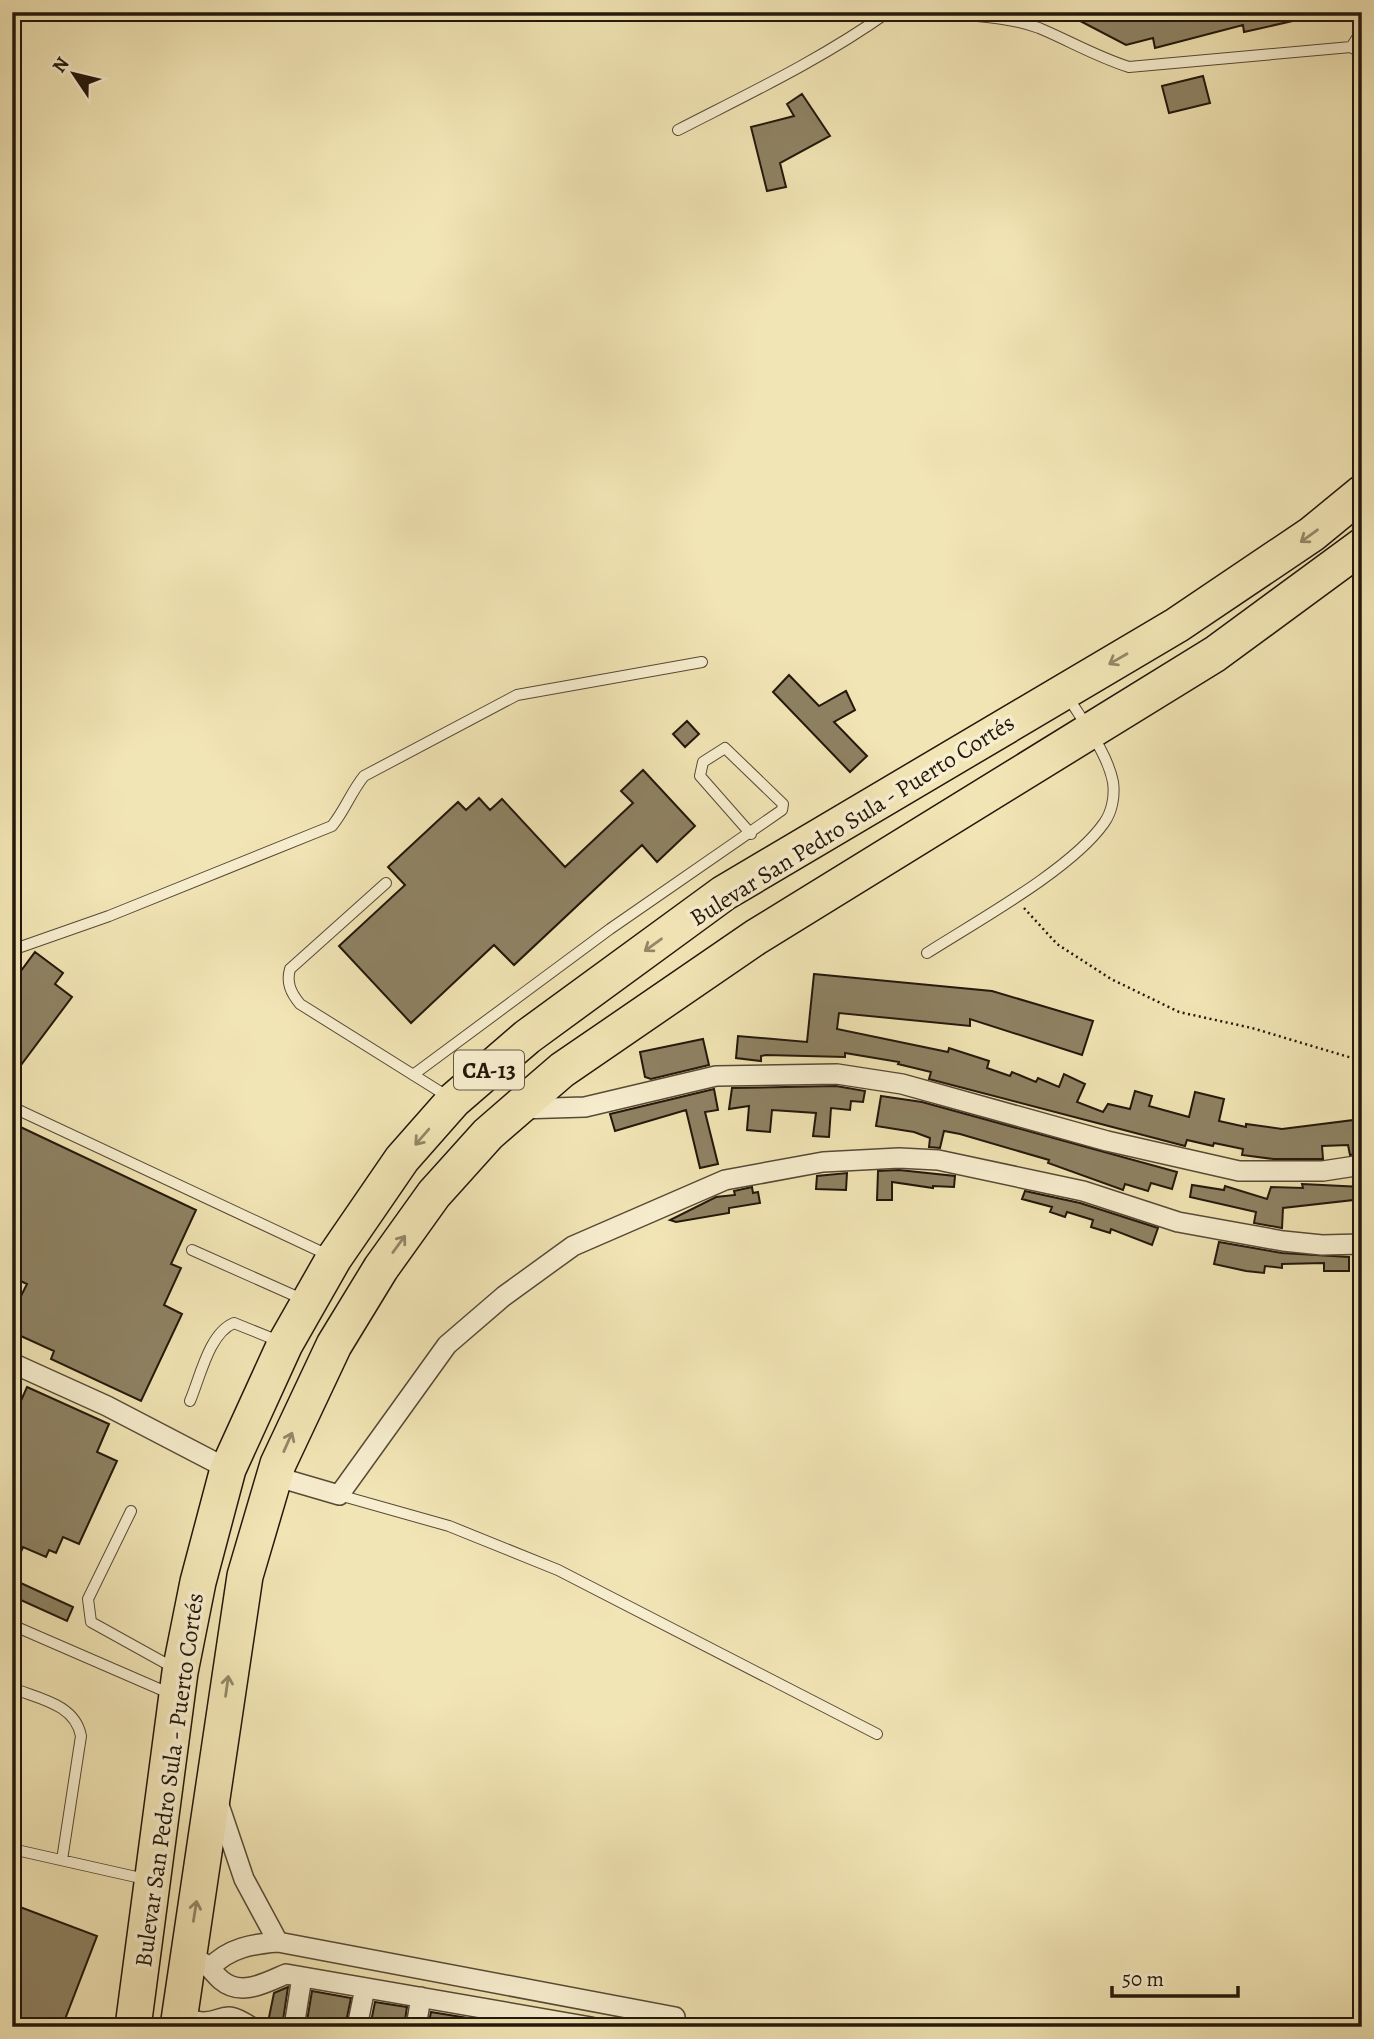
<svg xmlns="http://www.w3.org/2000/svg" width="1374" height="2039" font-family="Alegreya,serif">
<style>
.building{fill:#8e8263;stroke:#22170b;stroke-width:2}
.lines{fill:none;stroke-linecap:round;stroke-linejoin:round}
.lane-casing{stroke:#564a36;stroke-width:12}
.street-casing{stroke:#564a36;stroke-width:22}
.highway-casing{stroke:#22170b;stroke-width:38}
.path{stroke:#22170b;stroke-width:2.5;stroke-dasharray:2 3.5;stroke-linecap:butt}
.lane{stroke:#f7eecf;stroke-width:10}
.street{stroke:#f7eecf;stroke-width:19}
.highway{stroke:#f2e5b5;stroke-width:35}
.oneway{stroke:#948868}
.labels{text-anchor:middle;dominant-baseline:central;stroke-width:7;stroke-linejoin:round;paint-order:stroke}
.shield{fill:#f7eecf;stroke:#625846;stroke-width:2}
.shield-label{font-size:23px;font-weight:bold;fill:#22170b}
.street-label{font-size:24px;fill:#22170b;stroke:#f7eecf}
</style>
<rect width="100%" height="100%" fill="#f2e5b5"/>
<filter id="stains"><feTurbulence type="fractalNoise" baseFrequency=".00286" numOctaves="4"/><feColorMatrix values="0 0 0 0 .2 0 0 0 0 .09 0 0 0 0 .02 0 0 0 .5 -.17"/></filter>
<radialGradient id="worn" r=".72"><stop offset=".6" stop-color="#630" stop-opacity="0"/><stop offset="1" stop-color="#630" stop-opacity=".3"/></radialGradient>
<path class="building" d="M 1063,12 L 1306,12 L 1306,18 L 1244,32 L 1243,25 L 1155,48 L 1153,38 L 1126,45 Z
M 1203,76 L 1210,103 L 1169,113 L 1162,86 Z
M 802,94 L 830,136 L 780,163 L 786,187 L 767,191 L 751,127 L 794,116 L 787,104 Z
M 789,675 L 819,706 L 846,691 L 855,710 L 834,722 L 867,756 L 850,772 L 773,692 Z
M 687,721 L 699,734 L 685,747 L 673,734 Z
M 643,770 L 695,826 L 657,862 L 642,845 L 514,965 L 494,945 L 411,1023 L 339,946 L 405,885 L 388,867 L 458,802 L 466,810 L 479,798 L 490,810 L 502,799 L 565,867 L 633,803 L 621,791 Z
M 35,952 L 63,973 L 55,984 L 72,997 L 12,1077 L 12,983 Z
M 814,974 L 992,991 L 1093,1021 L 1082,1055 L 970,1019 L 970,1026 L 839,1013 L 837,1029 L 948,1052 L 949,1048 L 989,1061 L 987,1068 L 1010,1076 L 1012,1072 L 1036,1082 L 1038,1078 L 1059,1087 L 1064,1074 L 1085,1084 L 1077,1102 L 1103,1112 L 1108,1104 L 1130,1109 L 1135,1091 L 1152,1096 L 1149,1106 L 1189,1117 L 1195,1092 L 1224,1099 L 1219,1121 L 1246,1127 L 1246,1124 L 1282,1129 L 1362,1119 L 1362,1153 L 1350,1155 L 1348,1145 L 1322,1146 L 1323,1159 L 1273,1159 L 1242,1155 L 1243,1149 L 1214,1143 L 1213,1146 L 1187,1140 L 1185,1146 L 929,1079 L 931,1072 L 898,1064 L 899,1062 L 845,1053 L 845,1057 L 766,1055 L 761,1056 L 761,1061 L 736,1058 L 738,1036 L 807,1042 Z
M 703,1039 L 709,1065 L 651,1079 L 645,1077 L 640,1052 Z
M 836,1086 L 865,1091 L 863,1102 L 851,1101 L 850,1110 L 831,1108 L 829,1137 L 813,1136 L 816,1113 L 772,1110 L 770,1132 L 747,1130 L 749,1106 L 729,1109 L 732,1088 Z
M 714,1089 L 718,1110 L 705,1112 L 718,1164 L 700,1168 L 686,1110 L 615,1131 L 610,1114 Z
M 881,1096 L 922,1102 L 1177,1172 L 1172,1189 L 1151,1183 L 1148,1191 L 1125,1184 L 1123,1190 L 1048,1163 L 1049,1160 L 960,1134 L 944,1131 L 940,1148 L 929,1147 L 930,1138 L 914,1132 L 876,1126 Z
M 12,1123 L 196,1210 L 171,1264 L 181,1268 L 164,1305 L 182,1314 L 141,1401 L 51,1359 L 54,1351 L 12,1332 L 12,1314 L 27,1284 L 12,1277 Z
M 899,1170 L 955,1176 L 954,1187 L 933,1186 L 933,1188 L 892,1182 L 892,1200 L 877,1200 L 878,1171 Z
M 847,1173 L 846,1190 L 816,1189 L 817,1176 Z
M 1302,1184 L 1362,1187 L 1362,1199 L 1283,1208 L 1282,1228 L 1254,1223 L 1256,1212 L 1190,1197 L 1192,1185 L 1224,1190 L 1225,1186 L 1267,1199 L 1271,1187 L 1303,1188 Z
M 752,1187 L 753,1193 L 758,1192 L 760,1203 L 729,1208 L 729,1213 L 676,1222 L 670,1220 L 716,1197 L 735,1195 L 734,1191 Z
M 1025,1191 L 1080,1203 L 1158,1228 L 1152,1245 L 1111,1229 L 1110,1233 L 1091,1227 L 1093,1220 L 1067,1212 L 1065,1217 L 1050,1212 L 1052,1207 L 1022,1199 Z
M 1219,1242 L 1282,1253 L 1349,1257 L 1349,1271 L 1324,1271 L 1324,1263 L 1282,1264 L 1282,1268 L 1265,1266 L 1264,1273 L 1246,1271 L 1214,1264 Z
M 27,1387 L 109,1424 L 97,1452 L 117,1461 L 79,1544 L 63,1537 L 56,1553 L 49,1550 L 46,1557 L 23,1547 L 12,1572 L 12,1421 Z
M 12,1579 L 73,1607 L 67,1621 L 12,1596 Z
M 12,1904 L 97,1936 L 62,2027 L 12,2027 Z
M 288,1987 L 282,2027 L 267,2027 L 274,1993 Z
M 312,1991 L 351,1998 L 345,2027 L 306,2027 Z
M 375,2002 L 407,2007 L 404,2027 L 370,2027 Z
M 431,2012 L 505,2024 L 505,2027 L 428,2027 Z"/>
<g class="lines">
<g class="lane-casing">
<path id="lane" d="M 941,12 C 974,17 1007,16 1039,28 C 1070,41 1097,57 1129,67 L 1351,47 L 1359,35 L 1359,12
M 1351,47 L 1362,54
M 678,130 C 750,93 822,59 888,12
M 386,883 L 290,969 C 286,983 291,993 300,1004 L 447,1096
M 12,950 L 109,916 L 332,826 C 345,810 351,792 364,776 L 517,695 L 702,662
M 927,953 C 977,921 1072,869 1104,823 C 1112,812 1115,796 1113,782 C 1107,752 1084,723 1068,697
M 413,1075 L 610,929 L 782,810 L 783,804 L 725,748 L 703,762 L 700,776 L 751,834
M 12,1107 L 328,1255
M 192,1250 L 302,1299
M 190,1401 C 200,1378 209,1333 234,1323 L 281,1342
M 339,1495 L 449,1526 L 558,1570 L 877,1734
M 131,1511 L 88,1599 L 91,1622 L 174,1668
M 12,1625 L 171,1694
M 12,1688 C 39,1699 75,1704 81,1736 L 62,1860
M 12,1849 L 145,1879"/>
</g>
<g class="street-casing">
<path id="street" d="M 519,1109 L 585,1107 L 716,1076 L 837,1074 L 902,1084 L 1107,1141 L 1239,1171 L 1323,1171 L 1362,1165
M 12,1363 L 107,1406 L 228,1469
M 274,1476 L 339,1495 L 447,1345 L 504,1296 L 573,1246 L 725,1180 L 823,1162 L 899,1158 L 938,1160 L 1083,1191 L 1178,1222 L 1283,1241 L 1322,1245 L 1362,1244
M 218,1802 L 244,1879 L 278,1942
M 200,1961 C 210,1966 213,1973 221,1980 C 241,1997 265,1983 286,1974 L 591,2027
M 211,1967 C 229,1948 252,1944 278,1942 L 675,2017
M 179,2017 C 186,2018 194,2021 202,2022 C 225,2023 221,2007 251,2027
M 294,2027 L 302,1977
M 357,2027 L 365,1988
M 416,2027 L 421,1997"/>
</g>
<g class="highway-casing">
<path id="highway" d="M 133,2027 L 180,1672 L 198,1582 L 228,1469 L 285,1344 L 334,1258 L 402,1159 L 454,1100 L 527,1037 L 724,893 L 1177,625 L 1312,534 L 1362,493
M 178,2027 L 245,1576 L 278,1464 L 334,1345 L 381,1268 L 434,1194 L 488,1134 L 562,1070 L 756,937 L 1215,654 L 1362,546"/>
</g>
<path class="path" d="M 1024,908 L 1057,944 L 1111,979 L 1179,1012 L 1252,1028 L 1362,1061"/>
<use href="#lane" class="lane"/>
<use href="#street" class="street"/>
<use href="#highway" class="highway"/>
</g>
<defs><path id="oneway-shaft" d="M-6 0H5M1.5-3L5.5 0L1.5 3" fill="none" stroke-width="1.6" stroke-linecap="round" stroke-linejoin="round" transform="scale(1.75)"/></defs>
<g class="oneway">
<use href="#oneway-shaft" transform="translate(1309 536) rotate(144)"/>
<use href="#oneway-shaft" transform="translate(1118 659) rotate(150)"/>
<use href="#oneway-shaft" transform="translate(653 945) rotate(144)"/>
<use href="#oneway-shaft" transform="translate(422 1137) rotate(131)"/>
<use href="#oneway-shaft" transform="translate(399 1244) rotate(-54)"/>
<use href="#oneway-shaft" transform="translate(288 1442) rotate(-66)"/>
<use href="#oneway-shaft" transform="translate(227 1686) rotate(-82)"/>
<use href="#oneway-shaft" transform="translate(195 1911) rotate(-81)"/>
</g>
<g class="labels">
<rect class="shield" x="454" y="1050.5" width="70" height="39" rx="5"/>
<g class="shield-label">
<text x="489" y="1070">CA-13</text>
</g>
<g class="street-label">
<text transform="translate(852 820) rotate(-32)">Bulevar San Pedro Sula - Puerto Cortés</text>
<text transform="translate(169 1780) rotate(-82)">Bulevar San Pedro Sula - Puerto Cortés</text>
</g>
</g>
<rect width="1374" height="2039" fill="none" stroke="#f2e5b5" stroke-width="42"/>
<rect x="14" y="14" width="1346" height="2011" fill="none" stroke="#22170b" stroke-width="3.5"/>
<rect x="21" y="21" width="1332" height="1997" fill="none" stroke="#22170b" stroke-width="2"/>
<g transform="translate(74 74) rotate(305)" stroke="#f7eecf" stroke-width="5" paint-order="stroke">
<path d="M0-5L12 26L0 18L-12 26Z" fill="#22170b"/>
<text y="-10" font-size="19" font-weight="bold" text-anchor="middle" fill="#22170b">N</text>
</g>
<path d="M1112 1986v10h126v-10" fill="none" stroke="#22170b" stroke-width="3.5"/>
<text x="1122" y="1986" font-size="21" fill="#22170b" stroke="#f7eecf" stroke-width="5" paint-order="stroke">50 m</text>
<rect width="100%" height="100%" filter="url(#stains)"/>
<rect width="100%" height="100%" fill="url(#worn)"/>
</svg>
